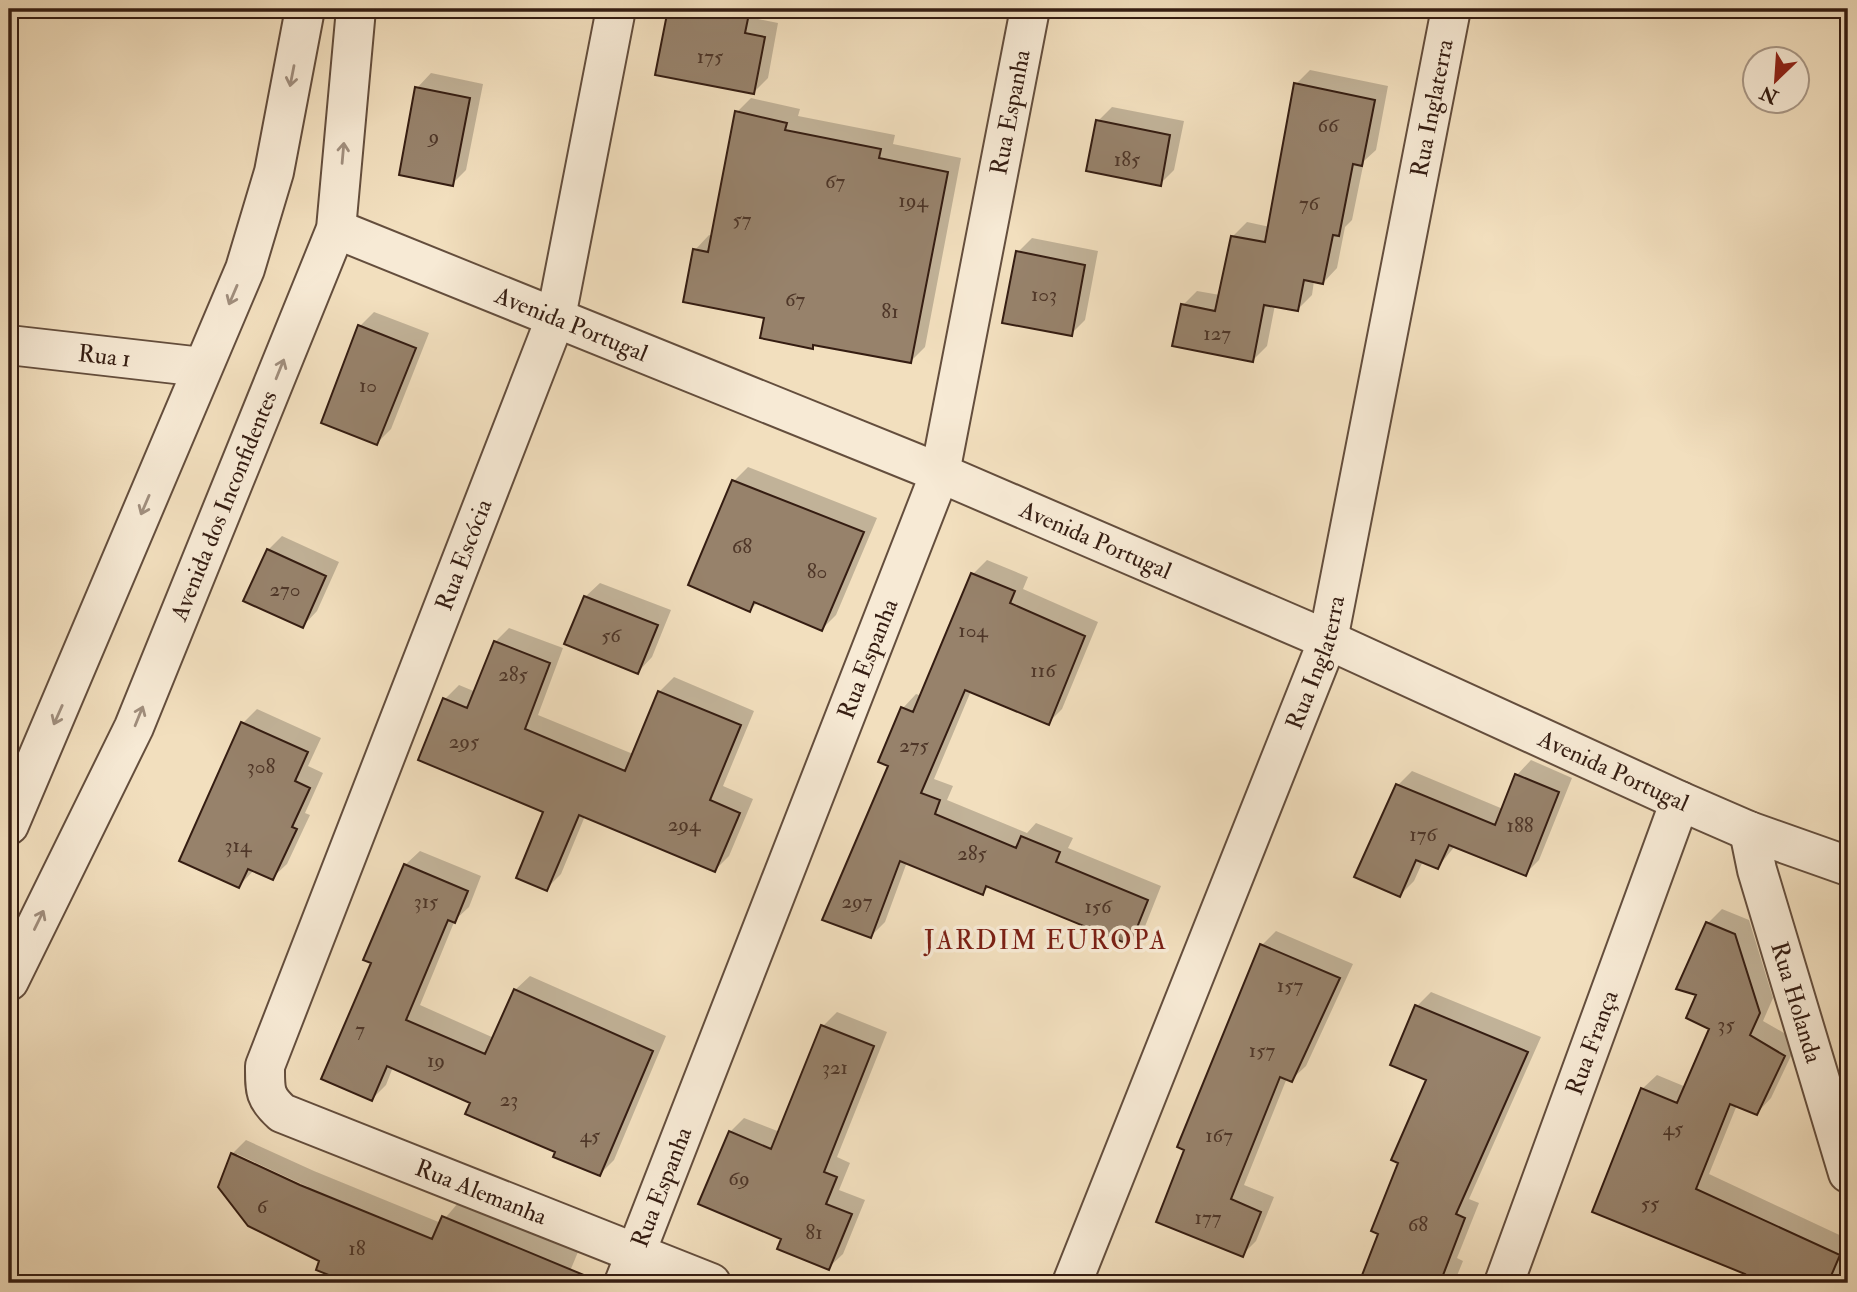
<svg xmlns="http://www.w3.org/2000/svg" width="1857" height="1292" font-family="'IM FELL Double Pica',serif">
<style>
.shadow{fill:#0003;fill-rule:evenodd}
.building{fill:#97826b;stroke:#351d12;stroke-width:2}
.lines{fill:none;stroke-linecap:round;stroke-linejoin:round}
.minor-casing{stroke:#644e3d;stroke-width:42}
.tertiary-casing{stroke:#644e3d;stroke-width:42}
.minor{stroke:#f7ead5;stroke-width:38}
.tertiary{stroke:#f7ead5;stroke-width:38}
.oneway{stroke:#a08e7d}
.labels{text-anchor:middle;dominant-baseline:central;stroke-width:7;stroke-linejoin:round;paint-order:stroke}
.number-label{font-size:21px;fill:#4e3628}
.street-label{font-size:24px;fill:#351d12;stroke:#f7ead5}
.neighbourhood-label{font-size:26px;letter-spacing:2px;fill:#7a1f14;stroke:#f7ead5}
</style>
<rect width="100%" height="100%" fill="#f2dfbe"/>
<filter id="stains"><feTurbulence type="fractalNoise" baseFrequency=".00286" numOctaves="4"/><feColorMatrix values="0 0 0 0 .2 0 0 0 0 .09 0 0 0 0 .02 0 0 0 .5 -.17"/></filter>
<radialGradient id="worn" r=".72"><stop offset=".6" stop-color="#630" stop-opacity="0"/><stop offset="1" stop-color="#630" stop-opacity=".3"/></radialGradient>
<path class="shadow" d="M 670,9 L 760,9 L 758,19 L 778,23 L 768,78 L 754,92 L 657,74 Z
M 1128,9 L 1174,9 L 1167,16 Z
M 1310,70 L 1388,86 L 1376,150 L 1364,161 L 1352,220 L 1345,227 L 1337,268 L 1323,283 L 1314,281 L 1312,295 L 1297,310 L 1275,305 L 1267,346 L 1253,360 L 1183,305 L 1197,291 L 1220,295 L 1233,236 L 1247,222 L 1270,227 L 1296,84 Z
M 431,73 L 483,84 L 466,170 L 452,184 L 417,88 Z
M 751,98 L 800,109 L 798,116 L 895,135 L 893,144 L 961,158 L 925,347 L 911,361 L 815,343 L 812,347 L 766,317 L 695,250 L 709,235 L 712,236 L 737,112 Z
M 1112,107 L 1184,121 L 1174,170 L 1160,184 L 1098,121 Z
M 1032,238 L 1098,251 L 1085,320 L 1071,334 L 1018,252 Z
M 374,312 L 429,333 L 391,429 L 377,443 L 360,326 Z
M 748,467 L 877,518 L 836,615 L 822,629 L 758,602 L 750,610 L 734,481 Z
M 282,536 L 339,562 L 317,611 L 303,626 L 268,550 Z
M 987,560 L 1028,577 L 1023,589 L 1098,622 L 1062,709 L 1048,723 L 971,691 L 934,779 L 953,786 L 947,800 L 1027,833 L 1036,823 L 1073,838 L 1068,848 L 1161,886 L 1144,929 L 1130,942 L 990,886 L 982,893 L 907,862 L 885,922 L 871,936 L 890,765 L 903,708 L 916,694 L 922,696 L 973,574 Z
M 600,583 L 671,610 L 652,657 L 638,672 L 585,597 Z
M 509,628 L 563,648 L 538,715 L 633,754 L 659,692 L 674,677 L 754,711 L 723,786 L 753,799 L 729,856 L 715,870 L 585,816 L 561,874 L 547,888 L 545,811 L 445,699 L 459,685 L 476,692 L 495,642 Z
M 257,709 L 321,738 L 308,766 L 323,773 L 305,813 L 310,815 L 287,864 L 272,878 L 254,870 L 239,886 L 243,723 Z
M 1531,760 L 1572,778 L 1539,860 L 1525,874 L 1455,846 L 1438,867 L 1423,861 L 1414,881 L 1400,895 L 1398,785 L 1412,771 L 1503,809 L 1517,775 Z
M 420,851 L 481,876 L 469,907 L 455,920 L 420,1005 L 494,1038 L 515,990 L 530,976 L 666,1036 L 614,1160 L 600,1174 L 472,1102 L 393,1067 L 386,1085 L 372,1099 L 373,962 L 405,865 Z
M 1722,909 L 1749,920 L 1773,998 L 1763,1021 L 1798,1041 L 1771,1098 L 1757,1113 L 1737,1105 L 1709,1174 L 1848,1239 L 1848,1252 L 1840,1270 L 1848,1274 L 1846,1283 L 1743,1283 L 1748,1273 L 1594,1211 L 1642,1089 L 1657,1075 L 1686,1087 L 1711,1028 L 1698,994 L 1708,923 Z
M 1276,931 L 1353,964 L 1306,1066 L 1291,1080 L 1287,1078 L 1244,1185 L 1274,1197 L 1256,1241 L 1242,1255 L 1187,1149 L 1262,945 Z
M 1431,992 L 1541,1037 L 1469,1199 L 1479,1203 L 1457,1258 L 1463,1261 L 1454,1283 L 1361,1283 L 1381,1233 L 1429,1079 L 1417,1006 Z
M 837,1012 L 887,1032 L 837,1157 L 850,1163 L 839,1190 L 865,1200 L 843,1254 L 828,1268 L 783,1238 L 730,1132 L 744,1118 L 780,1132 L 823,1026 Z
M 246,1140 L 314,1171 L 441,1223 L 458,1203 L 578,1252 L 565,1283 L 419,1283 L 388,1270 L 378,1283 L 354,1283 L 318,1269 L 322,1260 L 232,1154 ZM 237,1154 L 308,1187 L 307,1191 L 237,1158 Z"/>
<path class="building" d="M 668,9 L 750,9 L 745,33 L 765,37 L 754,94 L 655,75 Z
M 1294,83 L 1375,100 L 1362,166 L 1353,164 L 1339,236 L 1333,235 L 1323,284 L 1304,280 L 1298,311 L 1264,305 L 1253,362 L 1172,346 L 1181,304 L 1215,311 L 1231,236 L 1265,242 Z
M 415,87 L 470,98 L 453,186 L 399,175 Z
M 735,111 L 787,123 L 785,130 L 881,149 L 879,158 L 948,172 L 911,363 L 813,345 L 813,349 L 760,338 L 764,318 L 683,302 L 693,249 L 708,252 Z
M 1096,120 L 1170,135 L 1161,186 L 1086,171 Z
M 1016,251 L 1085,265 L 1072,336 L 1002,323 Z
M 358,325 L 416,348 L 377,445 L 321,423 Z
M 732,480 L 864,532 L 822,631 L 754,602 L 750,612 L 688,585 Z
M 267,549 L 326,576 L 303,628 L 243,601 Z
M 971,573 L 1015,591 L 1010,603 L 1085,636 L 1049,725 L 965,690 L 921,793 L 940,800 L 935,814 L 1016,848 L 1021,836 L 1060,852 L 1056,862 L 1148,900 L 1130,945 L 986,886 L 983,895 L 900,861 L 871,938 L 822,920 L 888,766 L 878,762 L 901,707 L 913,712 Z
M 584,596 L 658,625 L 638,674 L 564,644 Z
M 494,641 L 550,663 L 525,729 L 625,771 L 658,691 L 741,725 L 710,800 L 740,813 L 715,872 L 579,815 L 547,891 L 516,878 L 543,812 L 418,760 L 443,698 L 467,708 Z
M 241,722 L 308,752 L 295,781 L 310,788 L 292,827 L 297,829 L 273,880 L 248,869 L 239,888 L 179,861 Z
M 1515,774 L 1559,792 L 1526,876 L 1449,845 L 1438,869 L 1416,860 L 1400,897 L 1354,877 L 1396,784 L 1495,825 Z
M 404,864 L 468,891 L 455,923 L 448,920 L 406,1020 L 485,1054 L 514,989 L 653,1051 L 600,1176 L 553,1157 L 555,1152 L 465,1114 L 470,1103 L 387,1066 L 372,1101 L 321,1079 L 371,963 L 363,960 Z
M 1706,922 L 1735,934 L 1760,1013 L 1750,1035 L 1785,1056 L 1757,1115 L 1730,1104 L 1696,1189 L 1840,1255 L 1828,1283 L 1741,1283 L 1745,1274 L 1592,1212 L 1641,1088 L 1677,1103 L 1709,1029 L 1686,1018 L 1696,995 L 1676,989 Z
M 1260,944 L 1340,978 L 1292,1082 L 1280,1077 L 1231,1199 L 1261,1212 L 1243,1257 L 1156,1222 L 1184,1150 L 1177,1147 Z
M 1415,1005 L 1528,1052 L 1456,1214 L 1465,1218 L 1440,1283 L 1359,1283 L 1378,1234 L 1371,1231 L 1398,1163 L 1391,1160 L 1426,1080 L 1390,1065 Z
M 821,1025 L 874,1046 L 824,1172 L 837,1177 L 826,1204 L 852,1214 L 829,1270 L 777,1249 L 781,1239 L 698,1204 L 729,1131 L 771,1149 Z
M 231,1153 L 300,1185 L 432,1239 L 442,1216 L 603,1283 L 349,1283 L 316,1270 L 319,1261 L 248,1226 L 218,1187 Z"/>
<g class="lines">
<g class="minor-casing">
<g id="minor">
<path id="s1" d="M 616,9 L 556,317 L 265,1066 C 265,1090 264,1097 282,1113 L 711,1283"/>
<path id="s2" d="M 336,229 L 940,473 L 1328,640 L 1680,801 L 1749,831 L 1848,866"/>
<path id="s3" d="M 9,345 L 202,367"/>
<path id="s4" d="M 1749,831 L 1757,870 L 1848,1173"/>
<path id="s5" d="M 624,1283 L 940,473 L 1030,9"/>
<path id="s6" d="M 1072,1283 L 1328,640 L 1451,9"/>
<path id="s7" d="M 1504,1283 L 1680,801"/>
</g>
</g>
<g class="tertiary-casing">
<g id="tertiary">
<path d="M 9,825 L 245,269 L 274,172 L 305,9"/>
<path id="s8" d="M 9,981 L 134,727 L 336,229 L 356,9"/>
</g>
</g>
<use href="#minor" class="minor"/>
<use href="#tertiary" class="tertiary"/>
</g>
<defs><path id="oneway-shaft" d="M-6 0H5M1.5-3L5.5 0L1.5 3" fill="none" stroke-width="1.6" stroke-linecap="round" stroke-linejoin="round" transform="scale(1.75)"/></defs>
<g class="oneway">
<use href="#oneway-shaft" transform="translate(292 76) rotate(101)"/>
<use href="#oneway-shaft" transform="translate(343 153) rotate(-85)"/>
<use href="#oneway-shaft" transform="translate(233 295) rotate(113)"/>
<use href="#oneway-shaft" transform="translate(280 369) rotate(-68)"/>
<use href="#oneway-shaft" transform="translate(145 505) rotate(113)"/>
<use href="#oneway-shaft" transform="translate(58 715) rotate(114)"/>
<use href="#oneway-shaft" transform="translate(139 716) rotate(-68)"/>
<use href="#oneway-shaft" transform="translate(39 920) rotate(-64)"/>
</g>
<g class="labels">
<g class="number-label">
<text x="710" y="56">175</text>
<text x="1328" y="125">66</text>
<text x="434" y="136">9</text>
<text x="1127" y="159">185</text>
<text x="835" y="181">67</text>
<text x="913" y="200">194</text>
<text x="1309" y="203">76</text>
<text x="742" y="219">57</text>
<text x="1044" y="294">103</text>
<text x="795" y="299">67</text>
<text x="890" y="311">81</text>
<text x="1217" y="333">127</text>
<text x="368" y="385">10</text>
<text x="742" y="546">68</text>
<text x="817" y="571">80</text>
<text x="285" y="589">270</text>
<text x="973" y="630">104</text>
<text x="611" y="635">56</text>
<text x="1043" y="670">116</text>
<text x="513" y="674">285</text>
<text x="464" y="741">295</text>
<text x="914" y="745">275</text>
<text x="261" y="766">308</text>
<text x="684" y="824">294</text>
<text x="1520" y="825">188</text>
<text x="1423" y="834">176</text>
<text x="238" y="845">314</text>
<text x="972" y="853">285</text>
<text x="426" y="901">315</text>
<text x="857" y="901">297</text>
<text x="1098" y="906">156</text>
<text x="1290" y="985">157</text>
<text x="1726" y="1024">35</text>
<text x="360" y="1029">7</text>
<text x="1262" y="1050">157</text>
<text x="436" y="1060">19</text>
<text x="835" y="1067">321</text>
<text x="509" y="1099">23</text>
<text x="1673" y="1128">45</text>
<text x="590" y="1135">45</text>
<text x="1219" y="1135">167</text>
<text x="739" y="1178">69</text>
<text x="1650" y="1203">55</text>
<text x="262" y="1206">6</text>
<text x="1208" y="1217">177</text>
<text x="1418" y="1224">68</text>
<text x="814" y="1232">81</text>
<text x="357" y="1248">18</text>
</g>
<g class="street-label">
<text stroke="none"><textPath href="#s6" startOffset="1234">Rua Inglaterra</textPath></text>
<text stroke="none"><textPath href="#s5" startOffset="1237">Rua Espanha</textPath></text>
<text stroke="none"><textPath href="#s2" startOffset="254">Avenida Portugal</textPath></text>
<text stroke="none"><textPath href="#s3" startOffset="96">Rua 1</textPath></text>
<text stroke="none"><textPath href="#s8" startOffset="522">Avenida dos Inconfidentes</textPath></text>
<text stroke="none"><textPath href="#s2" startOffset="821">Avenida Portugal</textPath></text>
<text transform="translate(464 555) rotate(-69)">Rua Escócia</text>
<text stroke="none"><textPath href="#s5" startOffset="670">Rua Espanha</textPath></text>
<text stroke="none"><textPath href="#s6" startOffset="667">Rua Inglaterra</textPath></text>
<text stroke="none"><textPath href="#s2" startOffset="1388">Avenida Portugal</textPath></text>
<text stroke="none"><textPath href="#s4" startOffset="178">Rua Holanda</textPath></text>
<text stroke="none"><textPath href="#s7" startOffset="256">Rua França</textPath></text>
<text stroke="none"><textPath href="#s5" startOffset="103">Rua Espanha</textPath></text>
<text stroke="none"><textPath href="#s1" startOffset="1384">Rua Alemanha</textPath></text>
</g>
<g class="neighbourhood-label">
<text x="1046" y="941">JARDIM EUROPA</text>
</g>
</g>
<rect width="1857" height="1292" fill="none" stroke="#f2dfbe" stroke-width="35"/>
<rect x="10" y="10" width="1836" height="1271" fill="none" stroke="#351d12" stroke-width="3.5"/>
<rect x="18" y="18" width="1822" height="1257" fill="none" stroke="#351d12" stroke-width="2"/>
<g transform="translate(1776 80) rotate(205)"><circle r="33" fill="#f7ead5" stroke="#a99887" stroke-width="2"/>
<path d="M0-5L12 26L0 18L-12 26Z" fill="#8f2418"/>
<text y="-10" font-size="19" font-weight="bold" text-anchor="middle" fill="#351d12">N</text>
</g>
<rect width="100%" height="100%" filter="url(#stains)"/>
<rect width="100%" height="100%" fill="url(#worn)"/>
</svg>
